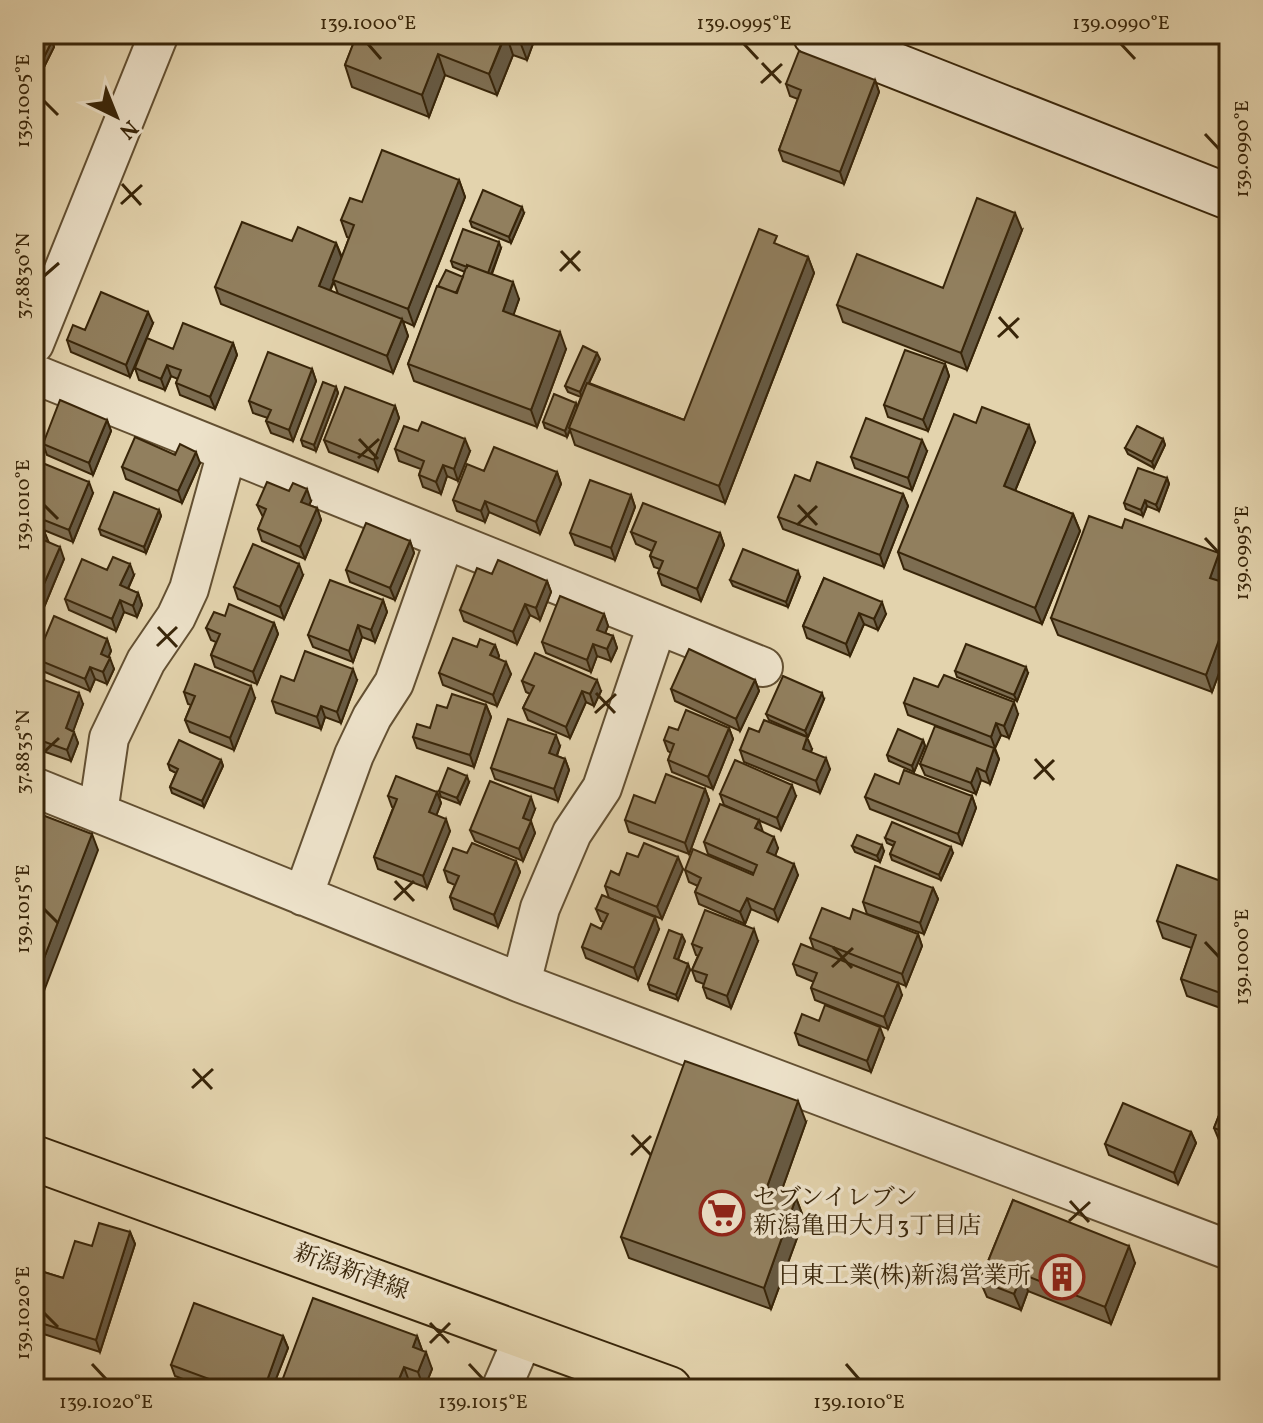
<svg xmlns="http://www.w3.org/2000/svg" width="1263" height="1423" font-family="Vollkorn,'Noto Serif JP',serif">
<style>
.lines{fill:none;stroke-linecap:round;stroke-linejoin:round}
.street-casing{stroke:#635032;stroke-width:42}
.secondary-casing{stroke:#382509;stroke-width:48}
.primary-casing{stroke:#382509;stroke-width:48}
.street{stroke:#ede2ca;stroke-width:38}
.secondary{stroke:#ede2ca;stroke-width:44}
.primary{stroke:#e3d3ad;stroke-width:44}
.wall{fill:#7d6d51;stroke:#382509;stroke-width:2;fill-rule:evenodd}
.shaded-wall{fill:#665942;stroke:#382509;stroke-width:2}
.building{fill:#917f5e;stroke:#382509;stroke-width:2}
.ticks{fill:none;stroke:#382509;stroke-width:3}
.labels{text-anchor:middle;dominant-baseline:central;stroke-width:7;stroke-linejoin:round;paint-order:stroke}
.poi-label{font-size:24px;fill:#382509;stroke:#ede2ca;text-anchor:start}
.street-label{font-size:24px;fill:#382509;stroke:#ede2ca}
.neatline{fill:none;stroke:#382509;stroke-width:3}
.ticks-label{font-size:20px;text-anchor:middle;fill:#382509}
</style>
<rect width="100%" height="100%" fill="#e3d3ad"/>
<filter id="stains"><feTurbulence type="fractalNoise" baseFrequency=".0025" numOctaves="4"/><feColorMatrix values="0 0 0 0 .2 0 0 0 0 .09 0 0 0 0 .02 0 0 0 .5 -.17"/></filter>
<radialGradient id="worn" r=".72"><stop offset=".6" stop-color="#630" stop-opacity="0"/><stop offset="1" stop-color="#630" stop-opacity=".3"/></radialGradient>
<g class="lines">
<g class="street-casing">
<path id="street" d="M 34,344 L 159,34
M 34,374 L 763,667
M 34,787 L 521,983 L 1229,1250
M 98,813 L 109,738 L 146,661 L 176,617 L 189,589 L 227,452
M 303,896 L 354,755 L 372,717 L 394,683 L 445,539
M 521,983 L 540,908 L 572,833 L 602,788 L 657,625
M 501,1389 L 524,1336"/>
</g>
<g class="secondary-casing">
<path id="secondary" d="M 815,34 L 1229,197"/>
</g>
<g class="primary-casing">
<path id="primary" d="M 34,1158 L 669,1389"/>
</g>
<use href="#street" class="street"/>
<use href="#secondary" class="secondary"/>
<use href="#primary" class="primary"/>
</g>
<path class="wall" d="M 34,34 L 52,41 L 54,47 L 41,73 L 34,69 Z
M 347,34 L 532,34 L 534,41 L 527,60 L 513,55 L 497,95 L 445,75 L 429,117 L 352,87 L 345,65 L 356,37 Z
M 875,80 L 879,92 L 844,184 L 783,161 L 779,150 L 798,99 L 790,96 L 786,84 Z
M 459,180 L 465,197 L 414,326 L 403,321 L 408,336 L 393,373 L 221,304 L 215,287 L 292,241 L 336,243 L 342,257 L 349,238 L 347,237 L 341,220 L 362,202 ZM 334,282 L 338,294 L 330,291 Z
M 524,213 L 511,243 L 472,227 L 470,221 Z
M 1022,230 L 967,370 L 843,322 L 837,305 L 943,288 Z
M 780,246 L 808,257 L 814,273 L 725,503 L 575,445 L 570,430 L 567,437 L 545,428 L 543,422 L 577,407 L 581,397 L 568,392 L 565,386 L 600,359 L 589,383 L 684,420 Z
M 501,248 L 492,274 L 519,299 L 513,315 L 566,349 L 537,427 L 414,381 L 408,364 L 438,286 L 463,277 L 465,272 L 453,267 L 451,261 Z
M 153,323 L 130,377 L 71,352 L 67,340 L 85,330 Z
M 233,343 L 237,355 L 215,409 L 180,395 L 176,383 L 178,379 L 171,376 L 165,390 L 139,380 L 135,368 L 173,349 Z
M 945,364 L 949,376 L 928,431 L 888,417 L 884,405 Z
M 312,369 L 316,381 L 293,441 L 271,433 L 266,421 L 268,418 L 253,413 L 249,401 Z
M 336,387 L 338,393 L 316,451 L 303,446 L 301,440 Z
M 395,406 L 399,418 L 378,471 L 329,452 L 324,440 Z
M 107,420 L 111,431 L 93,475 L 47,455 L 43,444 Z
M 976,423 L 1035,442 L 1015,491 L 1073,514 L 1080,531 L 1042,624 L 904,569 L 898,552 Z
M 1163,439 L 1165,445 L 1154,468 L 1128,454 L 1125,448 Z
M 395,449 L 470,451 L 458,481 L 447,476 L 441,494 L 423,487 L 419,475 L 421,469 L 399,461 Z
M 927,451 L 912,490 L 855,468 L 851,457 Z
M 200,463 L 182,503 L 126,479 L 122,467 Z
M 484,471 L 557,472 L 561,484 L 540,534 L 489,512 L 485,522 L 457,511 L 453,500 Z
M 34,477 L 93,493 L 73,542 L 34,526 Z
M 1167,478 L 1169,484 L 1159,511 L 1147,506 L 1143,516 L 1126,509 L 1124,503 Z
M 810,481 L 903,494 L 908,506 L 884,567 L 783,529 L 778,517 Z
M 631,495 L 635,507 L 615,560 L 575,545 L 570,533 Z
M 311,501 L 309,505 L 317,508 L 321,520 L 305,559 L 262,541 L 258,529 L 263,517 L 257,505 Z
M 159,510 L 161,516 L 146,553 L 101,535 L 99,529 Z
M 34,529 L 44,531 L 48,542 L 64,559 L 45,605 L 34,600 Z
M 631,532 L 720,533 L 724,545 L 701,601 L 662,585 L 658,573 L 660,569 L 654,567 L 650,556 L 652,551 L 636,544 Z
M 410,541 L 414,553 L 395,600 L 350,582 L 346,570 Z
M 1225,570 L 1221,582 L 1229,584 L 1229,646 L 1212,692 L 1058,635 L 1051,618 Z
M 134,575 L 128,589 L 138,593 L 142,605 L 137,617 L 124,612 L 116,631 L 69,610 L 65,599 Z
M 303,575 L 284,619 L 238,599 L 234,587 Z
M 800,577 L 788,607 L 733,586 L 730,580 Z
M 824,578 L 886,614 L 878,630 L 864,624 L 850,656 L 807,638 L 803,626 Z
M 547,581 L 551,592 L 540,620 L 530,615 L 517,644 L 464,621 L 460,610 Z
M 383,600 L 387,612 L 375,642 L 362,637 L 353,662 L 313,647 L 308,635 Z
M 604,614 L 608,626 L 605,633 L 613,636 L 617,648 L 611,661 L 597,656 L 591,672 L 546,653 L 542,642 Z
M 225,616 L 274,623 L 278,634 L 257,684 L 215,667 L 211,655 L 216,642 L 211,640 L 206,628 Z
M 107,639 L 111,651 L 108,657 L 114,669 L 107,684 L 95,679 L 90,691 L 40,670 L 36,659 Z
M 495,645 L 499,656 L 498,659 L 511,674 L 497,706 L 443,685 L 439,673 L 477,647 Z
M 955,671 L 1028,673 L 1017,701 L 957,677 Z
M 357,680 L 341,723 L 325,717 L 321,729 L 276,713 L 272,701 L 294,681 Z
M 755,680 L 759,691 L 740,731 L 675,701 L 671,689 Z
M 522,681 L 601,691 L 594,706 L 586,702 L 570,738 L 528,720 L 523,708 L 530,694 L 526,692 Z
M 184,692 L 255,698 L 234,750 L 190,732 L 185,720 L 191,705 L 188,704 Z
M 34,693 L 83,704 L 73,731 L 78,743 L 71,761 L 34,748 Z
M 824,699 L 808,737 L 769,720 L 766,714 Z
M 904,703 L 1018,714 L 1009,738 L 1001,735 L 995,748 L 999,759 L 990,784 L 981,780 L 976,794 L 925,775 L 920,764 L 974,740 L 908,715 Z
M 486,705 L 491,717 L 474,767 L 417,748 L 413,737 L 430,728 L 447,708 Z
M 729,728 L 733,739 L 713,789 L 672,772 L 668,760 L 671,753 L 668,751 L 664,740 L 678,730 Z
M 923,740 L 925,746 L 914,772 L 889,761 L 887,755 Z
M 560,746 L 557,756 L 565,759 L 569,770 L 558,801 L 495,779 L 491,768 Z
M 812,749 L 811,752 L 830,769 L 820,793 L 744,762 L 740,750 Z
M 221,760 L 223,766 L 204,807 L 172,793 L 170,787 L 176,773 L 170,770 L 168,764 Z
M 469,782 L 460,804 L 441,797 L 439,791 Z
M 899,784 L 972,796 L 976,808 L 962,845 L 870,809 L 865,797 Z
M 705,789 L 709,800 L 689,854 L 629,832 L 625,820 L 655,803 Z
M 437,792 L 441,803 L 436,816 L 450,831 L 427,888 L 378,869 L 374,857 L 393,808 L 392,807 L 388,796 Z
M 720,794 L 796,796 L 781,830 L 724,805 Z
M 535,809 L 530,821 L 535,833 L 523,861 L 475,841 L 470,830 Z
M 763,832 L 778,848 L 775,856 L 798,875 L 778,921 L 751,909 L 745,924 L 699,904 L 695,892 L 698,886 L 689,882 L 685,870 L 753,875 L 753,873 L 708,854 L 704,842 Z
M 885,838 L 953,853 L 941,880 L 892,860 L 890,854 L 894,846 L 887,843 Z
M 852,846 L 884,851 L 880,862 L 855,852 Z
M 638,857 L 683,869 L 662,919 L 609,898 L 605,886 Z
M 516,861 L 520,872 L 498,927 L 454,909 L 450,897 L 455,885 L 448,882 L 444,870 Z
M 1229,884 L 1229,1011 L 1187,996 L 1181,979 L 1192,948 L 1163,938 L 1157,921 Z
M 933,888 L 938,899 L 924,934 L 867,914 L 863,902 Z
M 596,909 L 659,929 L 638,980 L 586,958 L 582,947 L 601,929 L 604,922 L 601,921 Z
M 850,919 L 918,934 L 922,946 L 906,986 L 834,958 L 902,995 L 888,1029 L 815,1000 L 811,988 L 814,982 L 797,975 L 793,964 L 814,950 L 810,938 Z
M 685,941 L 678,960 L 688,964 L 690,970 L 678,1000 L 650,990 L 648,984 Z
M 758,941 L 731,1008 L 707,998 L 703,987 L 704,984 L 696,981 L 692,970 L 698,956 L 696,955 L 692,944 Z
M 795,1033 L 884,1038 L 871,1072 L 799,1045 Z
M 1229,1090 L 1229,1144 L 1219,1140 L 1214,1128 Z
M 806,1122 L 781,1192 L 796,1198 L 804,1219 L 771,1309 L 629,1258 L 621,1237 Z
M 1191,1132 L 1196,1143 L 1178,1184 L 1109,1155 L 1105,1144 Z
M 1013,1200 L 1135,1263 L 1111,1324 L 1028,1291 L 1021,1310 L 987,1297 L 980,1281 Z
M 130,1232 L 135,1244 L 100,1352 L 34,1331 L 34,1269 L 63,1278 L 92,1246 Z
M 283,1336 L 288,1348 L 272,1389 L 209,1389 L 175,1376 L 171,1365 Z
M 417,1336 L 422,1350 L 432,1369 L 424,1389 L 410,1384 L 408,1389 L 279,1389 Z"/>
<path class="shaded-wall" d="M 506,34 L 513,55 L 497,95 L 489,74 Z
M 521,34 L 532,34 L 534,41 L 527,60 L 519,39 Z
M 52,41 L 54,47 L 41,73 L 39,67 Z
M 438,54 L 445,75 L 429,117 L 422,95 Z
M 875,80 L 879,92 L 844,184 L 840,172 Z
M 459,180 L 465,197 L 414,326 L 408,309 Z
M 522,207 L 524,213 L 511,243 L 509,237 Z
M 1015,213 L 1022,230 L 967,370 L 961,353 Z
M 499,242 L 501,248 L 489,280 L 487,274 Z
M 336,243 L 342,259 L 325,303 L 319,286 Z
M 808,257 L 814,273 L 725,503 L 719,486 Z
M 513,282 L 519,299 L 509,328 L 503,311 Z
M 148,312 L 153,323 L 130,377 L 126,365 Z
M 402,319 L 408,336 L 393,373 L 387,356 Z
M 560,332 L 566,349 L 537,427 L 531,410 Z
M 233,343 L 237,355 L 215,409 L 210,397 Z
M 597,353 L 600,359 L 582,398 L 580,392 Z
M 945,364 L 949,376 L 928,431 L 923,420 Z
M 167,365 L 171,376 L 165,390 L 161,379 Z
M 312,369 L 316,381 L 293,441 L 289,430 Z
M 336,387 L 338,393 L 316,451 L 314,445 Z
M 576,403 L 578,409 L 567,437 L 565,431 Z
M 395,406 L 399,418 L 378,471 L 374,460 Z
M 107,420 L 111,431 L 93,475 L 89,463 Z
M 1029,425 L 1035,442 L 1010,503 L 1004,486 Z
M 465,439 L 470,451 L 458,481 L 454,469 Z
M 1163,439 L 1165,445 L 1154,468 L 1152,462 Z
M 922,440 L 927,451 L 912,490 L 908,478 Z
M 196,452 L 200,463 L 182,503 L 178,491 Z
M 443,465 L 447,476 L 441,494 L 436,482 Z
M 557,472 L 561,484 L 540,534 L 536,522 Z
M 1167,478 L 1169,484 L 1159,511 L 1156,505 Z
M 89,482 L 93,493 L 73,542 L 69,530 Z
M 307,489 L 311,501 L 305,514 L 301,502 Z
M 903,494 L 908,506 L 884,567 L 880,555 Z
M 631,495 L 635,507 L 615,560 L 611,548 Z
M 1145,500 L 1147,506 L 1143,516 L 1141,510 Z
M 485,501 L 489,512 L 485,522 L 481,511 Z
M 317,508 L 321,520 L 305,559 L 300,547 Z
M 159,510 L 161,516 L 146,553 L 144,547 Z
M 1073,514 L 1080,531 L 1042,624 L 1035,608 Z
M 44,531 L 49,543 L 41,539 Z
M 720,533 L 724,545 L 701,601 L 697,589 Z
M 410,541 L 414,553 L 395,600 L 390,588 Z
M 60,547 L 64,559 L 45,605 L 40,593 Z
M 1219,553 L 1225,570 L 1216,595 L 1210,578 Z
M 130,564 L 134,575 L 124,597 L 120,585 Z
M 299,564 L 303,575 L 284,619 L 280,607 Z
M 798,571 L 800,577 L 788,607 L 786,602 Z
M 547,581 L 551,592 L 540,620 L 536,608 Z
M 138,593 L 142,605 L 137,617 L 133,606 Z
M 120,600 L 124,612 L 116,631 L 112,619 Z
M 383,600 L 387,612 L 375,642 L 371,630 Z
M 882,602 L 886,614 L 878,630 L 874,619 Z
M 525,604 L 530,615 L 517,644 L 513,632 Z
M 36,610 L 40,622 L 34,638 L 34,616 Z
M 859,613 L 864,624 L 850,656 L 846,644 Z
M 1229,613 L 1229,646 L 1212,692 L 1206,675 Z
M 604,614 L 608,626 L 602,641 L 597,630 Z
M 274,623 L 278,634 L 257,684 L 253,672 Z
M 358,625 L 362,637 L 353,662 L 349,651 Z
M 613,636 L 617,648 L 611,661 L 607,649 Z
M 107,639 L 111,651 L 105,665 L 101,654 Z
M 593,644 L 597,656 L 591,672 L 587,660 Z
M 495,645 L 499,656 L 494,667 L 490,655 Z
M 110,658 L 114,669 L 107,684 L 103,672 Z
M 506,662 L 511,674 L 497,706 L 493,695 Z
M 90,667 L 95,679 L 90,691 L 85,679 Z
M 1026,667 L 1028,673 L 1017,701 L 1014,695 Z
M 353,669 L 357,680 L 341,723 L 337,712 Z
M 597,680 L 601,691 L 594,706 L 590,694 Z
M 755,680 L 759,691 L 740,731 L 736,719 Z
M 251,686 L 255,698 L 234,750 L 230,738 Z
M 582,691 L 586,702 L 570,738 L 566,727 Z
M 79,693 L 83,704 L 70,740 L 66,728 Z
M 822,693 L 824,699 L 808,737 L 805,731 Z
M 1014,702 L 1018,714 L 1009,738 L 1004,726 Z
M 486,705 L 491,717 L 474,767 L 470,755 Z
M 321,706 L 325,717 L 321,729 L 317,717 Z
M 996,723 L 1001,735 L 995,748 L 991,737 Z
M 729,728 L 733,739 L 713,789 L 708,777 Z
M 74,732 L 78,743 L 71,761 L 67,750 Z
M 556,735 L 560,746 L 553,765 L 549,753 Z
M 807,737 L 812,749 L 807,760 L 803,749 Z
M 923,740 L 925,746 L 914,772 L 912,766 Z
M 994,748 L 999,759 L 990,784 L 986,772 Z
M 826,758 L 830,769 L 820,793 L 816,781 Z
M 565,759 L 569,770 L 558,801 L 554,789 Z
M 221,760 L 223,766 L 204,807 L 202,801 Z
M 977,768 L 981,780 L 976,794 L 971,783 Z
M 467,776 L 469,782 L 460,804 L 457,798 Z
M 792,785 L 796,796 L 781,830 L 777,818 Z
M 705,789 L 709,800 L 689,854 L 685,843 Z
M 437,792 L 441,803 L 433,824 L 429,812 Z
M 972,796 L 976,808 L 962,845 L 958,834 Z
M 531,797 L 535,809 L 527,830 L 523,818 Z
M 446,819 L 450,831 L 427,888 L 423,876 Z
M 759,820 L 763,832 L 755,828 Z
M 531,821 L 535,833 L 523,861 L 519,849 Z
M 92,834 L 98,850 L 34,1017 L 34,984 Z
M 774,837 L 778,848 L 772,864 L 767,852 Z
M 882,845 L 884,851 L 880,862 L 877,856 Z
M 951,847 L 953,853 L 941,880 L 939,875 Z
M 678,857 L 683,869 L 662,919 L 657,907 Z
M 516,861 L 520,872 L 498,927 L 494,915 Z
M 794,864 L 798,875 L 778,921 L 774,910 Z
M 933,888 L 938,899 L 924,934 L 920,923 Z
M 747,898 L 751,909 L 745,924 L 740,912 Z
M 655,917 L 659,929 L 638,980 L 634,968 Z
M 754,929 L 758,941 L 731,1008 L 727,996 Z
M 918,934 L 922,946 L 906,986 L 902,974 Z
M 682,935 L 685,941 L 676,964 L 674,958 Z
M 688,964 L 690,970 L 678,1000 L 676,995 Z
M 898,983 L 902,995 L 888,1029 L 884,1017 Z
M 880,1027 L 884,1038 L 871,1072 L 867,1061 Z
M 798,1101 L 806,1122 L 775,1209 L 767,1187 Z
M 1191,1132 L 1196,1143 L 1178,1184 L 1174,1173 Z
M 796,1198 L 804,1219 L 771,1309 L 764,1288 Z
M 130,1232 L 135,1244 L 100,1352 L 96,1340 Z
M 1129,1246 L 1135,1263 L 1111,1324 L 1105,1307 Z
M 1022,1274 L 1028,1291 L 1021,1310 L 1014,1294 Z
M 283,1336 L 288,1348 L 272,1389 L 264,1389 Z
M 417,1336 L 423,1353 L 413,1347 Z
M 426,1352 L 432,1369 L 424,1389 L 418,1372 Z
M 404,1367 L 410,1384 L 408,1389 L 395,1389 Z"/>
<path class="building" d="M 34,34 L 38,34 L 52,41 L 39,67 L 34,64 Z
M 357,34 L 505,34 L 489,74 L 438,54 L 422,95 L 345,65 Z
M 507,34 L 521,34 L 519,39 Z
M 799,51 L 875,80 L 840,172 L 779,150 L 801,90 L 786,84 Z
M 382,150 L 459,180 L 408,309 L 333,280 L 354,225 L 341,220 L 350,198 L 362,202 Z
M 483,190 L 522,207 L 509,237 L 470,221 Z
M 977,198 L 1015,213 L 961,353 L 837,305 L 857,254 L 943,288 Z
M 242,222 L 292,241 L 298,227 L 336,243 L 319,286 L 402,319 L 387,356 L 215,287 Z
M 463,229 L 499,242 L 488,273 L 467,265 L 467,267 L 451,261 Z
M 759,229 L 777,236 L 774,243 L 808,257 L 719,486 L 569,428 L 587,383 L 684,420 Z
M 467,265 L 513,282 L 503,311 L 560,332 L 531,410 L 408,364 L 437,286 L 457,293 Z
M 446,270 L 463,277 L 456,293 L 438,286 Z
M 101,292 L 148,312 L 126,365 L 67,340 L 73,325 L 85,330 Z
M 183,323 L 233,343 L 210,397 L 176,383 L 181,370 L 167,365 L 161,379 L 135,368 L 147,338 L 173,349 Z
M 583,346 L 597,353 L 580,392 L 565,386 Z
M 905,350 L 945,364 L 923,420 L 884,405 Z
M 268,352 L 312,369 L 289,430 L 266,421 L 271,410 L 249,401 Z
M 323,382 L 336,387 L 314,445 L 301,440 Z
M 345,387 L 395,406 L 374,460 L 324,440 Z
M 554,394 L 576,403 L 565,431 L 543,422 Z
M 60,400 L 107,420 L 89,463 L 43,444 Z
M 982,407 L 1029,425 L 1004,486 L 1073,514 L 1035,608 L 898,552 L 954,414 L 976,423 Z
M 866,418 L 922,440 L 908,478 L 851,457 Z
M 422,422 L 465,439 L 454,469 L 443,465 L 436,482 L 419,475 L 424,461 L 395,449 L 404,426 L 418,431 Z
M 1137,426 L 1163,439 L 1152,462 L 1125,448 Z
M 135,437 L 175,455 L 180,444 L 196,452 L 178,491 L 122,467 Z
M 494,447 L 557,472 L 536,522 L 485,501 L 481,511 L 453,500 L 467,464 L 484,471 Z
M 40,462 L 89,482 L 69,530 L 34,516 L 34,477 Z
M 817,462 L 903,494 L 880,555 L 778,517 L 795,475 L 810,481 Z
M 1138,468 L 1167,478 L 1156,505 L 1145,500 L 1141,510 L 1124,503 Z
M 590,480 L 631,495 L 611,548 L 570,533 Z
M 267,482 L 289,491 L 293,483 L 307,489 L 301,502 L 317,508 L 300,547 L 258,529 L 266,509 L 257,505 Z
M 114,492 L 159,510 L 144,547 L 99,529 Z
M 643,503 L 720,533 L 697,589 L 658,573 L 663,561 L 650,556 L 656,542 L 631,532 Z
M 1089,516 L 1122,528 L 1125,519 L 1219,553 L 1210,578 L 1229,584 L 1229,613 L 1206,675 L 1051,618 Z
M 366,523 L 410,541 L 390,588 L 346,570 Z
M 35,527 L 44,531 L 41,539 L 60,547 L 40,593 L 34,590 Z
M 253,544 L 299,564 L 280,607 L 234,587 Z
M 743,549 L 798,571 L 786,602 L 730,580 Z
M 113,557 L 130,564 L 120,585 L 138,593 L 133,606 L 120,600 L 112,619 L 65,599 L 82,559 L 107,570 Z
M 498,560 L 547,581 L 536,608 L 525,604 L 513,632 L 460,610 L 477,568 L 492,574 Z
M 824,578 L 882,602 L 874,619 L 859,613 L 846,644 L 803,626 Z
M 330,580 L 383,600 L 371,630 L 358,625 L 349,651 L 308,635 Z
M 560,596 L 604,614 L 597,630 L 613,636 L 607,649 L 593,644 L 587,660 L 542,642 Z
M 229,604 L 274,623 L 253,672 L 211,655 L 220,634 L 206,628 L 214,612 L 225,616 Z
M 54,616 L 107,639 L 101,654 L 110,658 L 103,672 L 90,667 L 85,679 L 36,659 Z
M 453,638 L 477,647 L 480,639 L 495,645 L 490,655 L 506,662 L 493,695 L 439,673 Z
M 966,644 L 1026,667 L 1014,695 L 955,671 Z
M 689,649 L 755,680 L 736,719 L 671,689 Z
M 305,651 L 353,669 L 337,712 L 321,706 L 317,717 L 272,701 L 281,676 L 294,681 Z
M 535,653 L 597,680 L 590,694 L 582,691 L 566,727 L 523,708 L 534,686 L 522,681 Z
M 195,664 L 251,686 L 230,738 L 185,720 L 195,696 L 184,692 Z
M 944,675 L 1014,702 L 1004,726 L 996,723 L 991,737 L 904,703 L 914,678 L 938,687 Z
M 783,676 L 822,693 L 805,731 L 766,714 Z
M 39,678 L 79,693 L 66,728 L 74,732 L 67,750 L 34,738 L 34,693 Z
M 452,694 L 486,705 L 470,755 L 413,737 L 417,724 L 430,728 L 437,705 L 447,708 Z
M 686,710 L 729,728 L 708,777 L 668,760 L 674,744 L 664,740 L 669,727 L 678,730 Z
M 508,719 L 556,735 L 549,753 L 565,759 L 554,789 L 491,768 Z
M 764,720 L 807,737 L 803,749 L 826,758 L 816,781 L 740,750 L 749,728 L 759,732 Z
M 935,726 L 994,748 L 986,772 L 977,768 L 971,783 L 920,764 Z
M 898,729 L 923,740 L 912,766 L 887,755 Z
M 179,740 L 221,760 L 202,801 L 170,787 L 178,769 L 168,764 Z
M 735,760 L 792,785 L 777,818 L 720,794 Z
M 448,768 L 467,776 L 457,798 L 439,791 Z
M 904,770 L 972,796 L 958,834 L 865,797 L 875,774 L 899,784 Z
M 666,774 L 705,789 L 685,843 L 625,820 L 634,795 L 655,803 Z
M 396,776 L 437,792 L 429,812 L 446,819 L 423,876 L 374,857 L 397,799 L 388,796 Z
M 490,781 L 531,797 L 523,818 L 531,821 L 519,849 L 470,830 Z
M 720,804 L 759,820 L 755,828 L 774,837 L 767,852 L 794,864 L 774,910 L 747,898 L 740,912 L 695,892 L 701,878 L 685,870 L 693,849 L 753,875 L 757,865 L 704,842 Z
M 37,813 L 92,834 L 34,984 L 34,820 Z
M 892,822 L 951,847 L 939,875 L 890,854 L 895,842 L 885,838 Z
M 857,835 L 882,845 L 877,856 L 852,846 Z
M 472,843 L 516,861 L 494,915 L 450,897 L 459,876 L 444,870 L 453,848 L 467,853 Z
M 644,843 L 678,857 L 657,907 L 605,886 L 611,871 L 619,875 L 627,853 L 638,857 Z
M 1177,865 L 1229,884 L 1229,996 L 1181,979 L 1196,935 L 1157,921 Z
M 875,866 L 933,888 L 920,923 L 863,902 Z
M 602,895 L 655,917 L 634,968 L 582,947 L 591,924 L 601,929 L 608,914 L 596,909 Z
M 822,908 L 850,919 L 853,909 L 918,934 L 902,974 L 810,938 Z
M 705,910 L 754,929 L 727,996 L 703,987 L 707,975 L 692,970 L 702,948 L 692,944 Z
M 669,930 L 682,935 L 674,958 L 688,964 L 676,995 L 648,984 Z
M 801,944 L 898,983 L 884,1017 L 811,988 L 817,973 L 793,964 Z
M 825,1005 L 880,1027 L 867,1061 L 795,1033 L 802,1014 L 819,1021 Z
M 685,1061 L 798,1101 L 767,1187 L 796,1198 L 764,1288 L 621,1237 Z
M 1229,1090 L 1229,1134 L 1214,1128 Z
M 1123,1103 L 1191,1132 L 1174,1173 L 1105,1144 Z
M 1013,1200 L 1129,1246 L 1105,1307 L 1022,1274 L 1014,1294 L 980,1281 Z
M 99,1223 L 130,1232 L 96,1340 L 34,1321 L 34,1269 L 63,1278 L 75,1241 L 92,1246 Z
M 313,1298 L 417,1336 L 413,1347 L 426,1352 L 418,1372 L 404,1367 L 395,1389 L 279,1389 Z
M 194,1303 L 283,1336 L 264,1389 L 236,1389 L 171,1365 Z"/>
<path class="ticks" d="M 368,44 L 381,59M 744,44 L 758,59M 1121,44 L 1135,59M 762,63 L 781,83M 761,83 L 782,64M 44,101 L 58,115M 1205,134 L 1219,149M 122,184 L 141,205M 121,204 L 142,185M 561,251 L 580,271M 560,271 L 580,251M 44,276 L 59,263M 999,317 L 1018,338M 998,337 L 1019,318M 359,439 L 378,459M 358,458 L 379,439M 44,505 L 58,519M 798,505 L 817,525M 797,525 L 817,506M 1205,538 L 1219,553M 158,627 L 177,647M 157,646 L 177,627M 596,693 L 615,713M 595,713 L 616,694M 44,752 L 59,738M 1035,759 L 1054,780M 1034,779 L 1054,760M 395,881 L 414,901M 394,900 L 414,881M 44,909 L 58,923M 1205,942 L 1219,957M 833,947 L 852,968M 832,967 L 853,948M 193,1069 L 212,1089M 192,1088 L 213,1069M 632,1135 L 651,1155M 631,1155 L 651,1136M 1070,1201 L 1089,1222M 1069,1221 L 1090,1202M 44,1313 L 58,1327M 430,1323 L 449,1343M 430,1343 L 450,1323M 92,1364 L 106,1379M 469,1364 L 483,1379M 846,1364 L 859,1379"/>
<defs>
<g id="supermarket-ring" transform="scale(2.3)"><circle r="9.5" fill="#ede2ca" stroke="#8f2418" stroke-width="1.5"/><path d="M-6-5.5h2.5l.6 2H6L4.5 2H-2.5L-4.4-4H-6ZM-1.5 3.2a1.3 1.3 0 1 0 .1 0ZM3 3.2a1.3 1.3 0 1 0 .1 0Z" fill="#8f2418"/></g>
<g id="building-ring" transform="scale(2.3)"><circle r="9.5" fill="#ede2ca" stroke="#8f2418" stroke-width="1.5"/><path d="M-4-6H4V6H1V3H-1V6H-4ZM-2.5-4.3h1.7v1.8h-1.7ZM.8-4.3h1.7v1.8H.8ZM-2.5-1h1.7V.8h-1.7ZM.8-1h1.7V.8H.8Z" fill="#8f2418"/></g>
</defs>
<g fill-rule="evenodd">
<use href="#supermarket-ring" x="722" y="1213"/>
<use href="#building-ring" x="1062" y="1277"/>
</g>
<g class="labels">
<g class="poi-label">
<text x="753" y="1199">セブンイレブン<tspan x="753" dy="28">新潟亀田大月3丁目店</tspan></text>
<text x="1031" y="1277" text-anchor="end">日東工業(株)新潟営業所</text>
</g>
<g class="street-label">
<text transform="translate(351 1273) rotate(20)">新潟新津線</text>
</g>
</g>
<rect width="1263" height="1423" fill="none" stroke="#e3d3ad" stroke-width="88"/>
<g transform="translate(116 116) rotate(137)" stroke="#ede2ca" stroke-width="6" paint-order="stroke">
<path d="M0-6L14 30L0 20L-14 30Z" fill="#382509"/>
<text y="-12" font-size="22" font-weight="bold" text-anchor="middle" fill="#382509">N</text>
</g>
<rect x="44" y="44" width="1175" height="1335" class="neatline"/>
<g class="ticks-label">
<text x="368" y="29">139.1000°E</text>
<text x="744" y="29">139.0995°E</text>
<text x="1121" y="29">139.0990°E</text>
<text transform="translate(22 101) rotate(-90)" y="7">139.1005°E</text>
<text transform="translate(1241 149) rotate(-90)" y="7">139.0990°E</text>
<text transform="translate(22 276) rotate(-90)" y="7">37.8830°N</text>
<text transform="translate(22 505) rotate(-90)" y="7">139.1010°E</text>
<text transform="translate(1241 553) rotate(-90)" y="7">139.0995°E</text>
<text transform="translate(22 752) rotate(-90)" y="7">37.8835°N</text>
<text transform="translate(22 909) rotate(-90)" y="7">139.1015°E</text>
<text transform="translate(1241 957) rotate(-90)" y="7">139.1000°E</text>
<text transform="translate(22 1313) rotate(-90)" y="7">139.1020°E</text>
<text x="106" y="1408">139.1020°E</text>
<text x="483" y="1408">139.1015°E</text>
<text x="859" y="1408">139.1010°E</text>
</g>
<rect width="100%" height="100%" filter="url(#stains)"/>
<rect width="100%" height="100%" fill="url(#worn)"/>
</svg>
